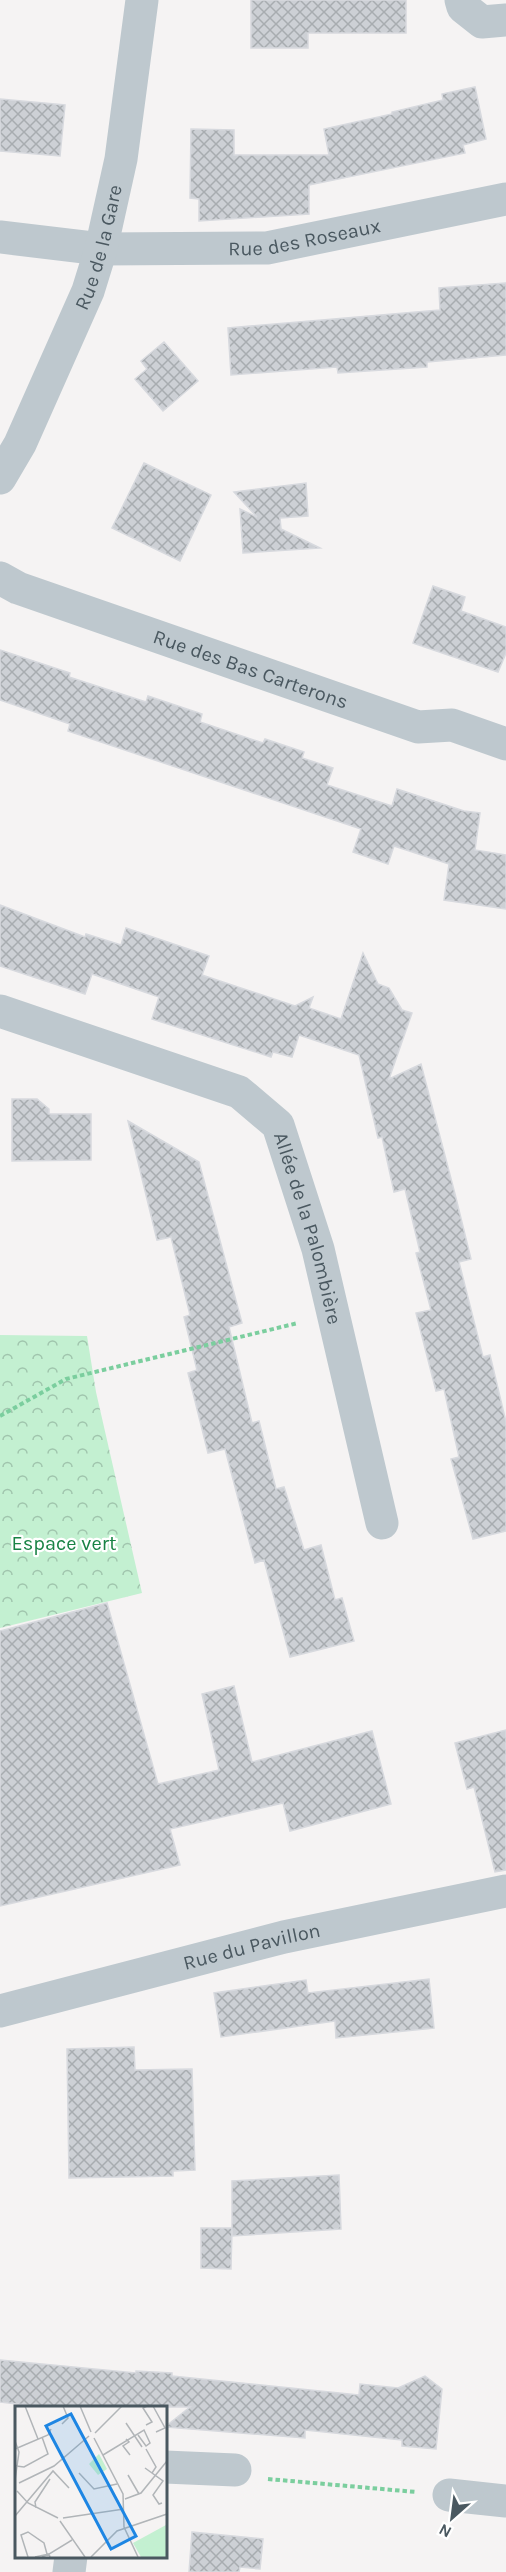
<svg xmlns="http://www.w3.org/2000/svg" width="506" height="2572" font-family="Karla,sans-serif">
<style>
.forest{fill:url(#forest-crowns)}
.building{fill:url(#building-cross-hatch);stroke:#d7d9de;stroke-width:1.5}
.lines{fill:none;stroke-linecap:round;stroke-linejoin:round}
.path{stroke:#7bce9e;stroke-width:4;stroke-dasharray:4.5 3;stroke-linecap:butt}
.minor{stroke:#bec8ce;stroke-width:33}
.labels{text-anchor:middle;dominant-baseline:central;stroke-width:4.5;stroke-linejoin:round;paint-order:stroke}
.street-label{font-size:20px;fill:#4a5860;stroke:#fff}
.park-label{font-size:20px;fill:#198345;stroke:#fff}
.inset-road{fill:none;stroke:#b1b5b8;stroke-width:1.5}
.view{fill:#1e86e3;fill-opacity:0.15;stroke:#1e86e3;stroke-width:3}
.inset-edge{fill:none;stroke:#4a5860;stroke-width:3}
</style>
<defs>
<pattern id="forest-crowns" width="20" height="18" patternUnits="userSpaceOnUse" patternTransform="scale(1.5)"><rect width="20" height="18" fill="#c3f0d1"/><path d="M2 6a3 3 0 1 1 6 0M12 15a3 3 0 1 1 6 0" fill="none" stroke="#a0c5ad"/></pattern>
<pattern id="building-cross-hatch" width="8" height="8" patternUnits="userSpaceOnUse" patternTransform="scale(1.5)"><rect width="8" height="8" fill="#cdd0d5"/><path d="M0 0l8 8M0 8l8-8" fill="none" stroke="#a8acb0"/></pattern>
</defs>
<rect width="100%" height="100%" fill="#f5f3f3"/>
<path class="forest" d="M 0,1335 L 87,1336 L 96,1392 L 142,1593 L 0,1628 Z"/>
<path class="building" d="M 251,0 L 406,0 L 406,33 L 308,33 L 308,48 L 251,48 Z
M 475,87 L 486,139 L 463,145 L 465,153 L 309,185 L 309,214 L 199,221 L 199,199 L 190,198 L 191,129 L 234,130 L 234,155 L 329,155 L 324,129 L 392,114 L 392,112 L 443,100 L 442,94 Z
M 0,99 L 65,105 L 60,156 L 0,151 Z
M 506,283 L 506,355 L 427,362 L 427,367 L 338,373 L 337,367 L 231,375 L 228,328 L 440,310 L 439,288 Z
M 164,342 L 198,381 L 163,411 L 135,379 L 147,369 L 141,361 Z
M 144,463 L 211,495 L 180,561 L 112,528 Z
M 306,483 L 308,516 L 280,518 L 281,529 L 320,548 L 243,553 L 240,509 L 257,517 L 234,492 Z
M 433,586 L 465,597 L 461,611 L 506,627 L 506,653 L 498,672 L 413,643 Z
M 0,650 L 70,673 L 69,677 L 146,702 L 148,696 L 202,714 L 200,722 L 263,743 L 265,739 L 304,752 L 302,758 L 333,768 L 327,785 L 392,806 L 397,789 L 464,811 L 480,813 L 475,850 L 506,855 L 506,909 L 444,900 L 449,864 L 394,846 L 388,864 L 353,852 L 361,829 L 68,731 L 70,724 L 0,700 Z
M 0,905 L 85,937 L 86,934 L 121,945 L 126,928 L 209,956 L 202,975 L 295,1006 L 313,997 L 309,1008 L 341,1019 L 363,953 L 378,984 L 389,988 L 402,1010 L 412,1013 L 389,1079 L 421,1064 L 455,1194 L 471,1259 L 459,1262 L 483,1357 L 490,1355 L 506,1422 L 506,1531 L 473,1539 L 451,1459 L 459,1457 L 444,1389 L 436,1391 L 416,1313 L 431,1310 L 416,1253 L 420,1252 L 405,1189 L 394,1192 L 382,1137 L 378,1138 L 359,1055 L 299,1035 L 292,1057 L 273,1052 L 271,1057 L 152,1019 L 159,997 L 92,974 L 85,994 L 0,966 Z
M 12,1099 L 37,1099 L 49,1109 L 49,1114 L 91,1114 L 91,1160 L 12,1161 Z
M 128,1121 L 199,1162 L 242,1323 L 229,1327 L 252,1423 L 259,1421 L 276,1489 L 284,1487 L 304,1550 L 321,1545 L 335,1600 L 342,1598 L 354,1641 L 290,1657 L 264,1560 L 255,1563 L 225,1449 L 208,1453 L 188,1373 L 197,1370 L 184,1317 L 190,1315 L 171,1237 L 157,1240 Z
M 107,1603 L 158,1784 L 219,1770 L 202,1694 L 234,1686 L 252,1762 L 372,1731 L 391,1804 L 290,1831 L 283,1803 L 170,1829 L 180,1865 L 0,1906 L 0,1631 Z
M 506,1730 L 506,1870 L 495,1872 L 474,1787 L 467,1789 L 455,1743 Z
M 429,1979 L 434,2028 L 336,2038 L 335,2021 L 221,2037 L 214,1993 L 306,1980 L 308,1993 Z
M 134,2047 L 135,2070 L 192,2069 L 195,2170 L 173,2171 L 173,2176 L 69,2178 L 67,2049 Z
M 339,2175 L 341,2229 L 232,2236 L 232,2181 Z
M 201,2228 L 232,2228 L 231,2269 L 201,2268 Z
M 0,2360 L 136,2373 L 136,2371 L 172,2373 L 172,2376 L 359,2395 L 360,2384 L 398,2388 L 425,2376 L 442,2389 L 436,2449 L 402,2446 L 402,2440 L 305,2430 L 305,2438 L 165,2427 L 190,2407 L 42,2407 L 0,2402 Z
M 192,2532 L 263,2539 L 260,2569 L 240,2567 L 239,2572 L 189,2572 Z"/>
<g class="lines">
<path class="path" d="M 0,1416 L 66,1379 L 298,1323
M 268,2479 L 416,2492"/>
<g class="minor">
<path d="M 461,0 L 463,7 L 482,22 L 506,20"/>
<path id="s1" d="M 0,237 L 101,249 L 267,248 L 506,199"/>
<path id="s2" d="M 0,478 L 20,444 L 88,291 L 101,249 L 121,159 L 142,0"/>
<path id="s3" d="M 0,578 L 18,588 L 418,727 L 452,725 L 506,744"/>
<path id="s4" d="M 0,1011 L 239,1092 L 278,1125 L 318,1249 L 382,1523"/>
<path id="s5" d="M 0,2011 L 284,1937 L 506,1891"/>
<path d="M 165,2467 L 235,2470"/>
<path d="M 449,2495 L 506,2501"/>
<path d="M 69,2572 L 71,2556"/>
</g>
</g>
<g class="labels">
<g class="street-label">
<text stroke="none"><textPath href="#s1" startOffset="306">Rue des Roseaux</textPath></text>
<text stroke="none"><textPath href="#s2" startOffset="252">Rue de la Gare</textPath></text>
<text stroke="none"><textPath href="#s3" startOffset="267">Rue des Bas Carterons</textPath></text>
<text stroke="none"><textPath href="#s4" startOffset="411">Allée de la Palombière</textPath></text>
<text stroke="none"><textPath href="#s5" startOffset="260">Rue du Pavillon</textPath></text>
</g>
<g class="park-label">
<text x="64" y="1543">Espace vert</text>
</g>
</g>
<g transform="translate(15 2406)">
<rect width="152" height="152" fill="#f5f3f3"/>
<path d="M 151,119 L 151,151 L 126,151 L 118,137 Z" fill="#c3f0d1"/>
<path d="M 84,48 L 92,63 L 83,69 L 74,58 Z" fill="#c3f0d1"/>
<path class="inset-road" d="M 10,0 L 23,33M 65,0 L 76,26M 138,0 L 150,22 L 141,26M 111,17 L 127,41M 47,18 L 53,12 L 48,0M 131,19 L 137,16 L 128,2 L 132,0M 80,27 L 107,0M 79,32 L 108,88 L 109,121 L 123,151M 111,33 L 114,36 L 108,40 L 115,49M 0,35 L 4,46 L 0,74M 0,43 L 33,29 L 36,23M 131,43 L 141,61 L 137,67M 88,49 L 129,24 L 135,37 L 131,40 L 123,29M 1,60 L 9,61 L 33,48 L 27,31M 130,62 L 148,75 L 138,89 L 144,98 L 147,97M 64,67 L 79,83 L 102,78M 113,69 L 124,88M 4,77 L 39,60 L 74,30M 2,85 L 13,97 L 43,112M 110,93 L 126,87 L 152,55M 21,102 L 20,96 L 35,73M 0,110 L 38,65 L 54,82M 48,112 L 109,103M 45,115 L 70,151M 13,151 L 6,129 L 13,126 L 29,137 L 32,148M 20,151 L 34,148 L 27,151M 35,151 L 34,148 L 57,134M 76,151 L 102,125 L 152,108"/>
<path class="view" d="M 56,8 L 121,130 L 96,143 L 31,20 Z"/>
<rect width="152" height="152" class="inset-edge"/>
</g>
<g transform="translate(452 2518) rotate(208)" stroke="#ffffff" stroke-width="4.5" paint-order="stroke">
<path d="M0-4.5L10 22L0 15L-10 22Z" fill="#4a5860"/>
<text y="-9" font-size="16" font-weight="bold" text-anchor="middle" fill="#4a5860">N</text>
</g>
</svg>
